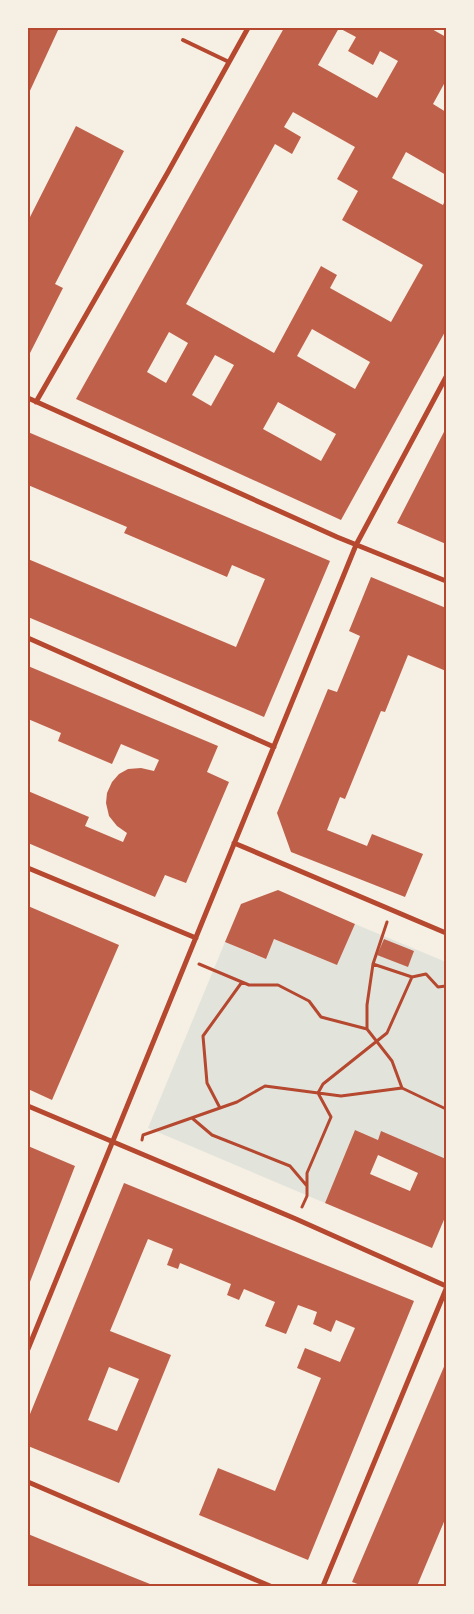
<svg xmlns="http://www.w3.org/2000/svg" width="474" height="1614" font-family="Figtree,sans-serif">
<style>
.green{fill:#e2e4dc}
.building{fill:#bf614a;fill-rule:evenodd}
.lines{fill:none;stroke-linecap:round;stroke-linejoin:round}
.path{stroke:#b5482f;stroke-width:3}
.service{stroke:#b5482f;stroke-width:4}
.minor{stroke:#b5482f;stroke-width:5}
.neatline{fill:none;stroke:#b5482f;stroke-width:2}
</style>
<rect width="100%" height="100%" fill="#f6efe4"/>
<path class="green" d="M 355,924 L 446,962 L 446,1159 L 381,1132 L 378,1140 L 355,1130 L 325,1203 L 148,1128 L 225,942 L 265,959 L 274,939 L 337,965 Z"/>
<path class="building" d="M 28,28 L 59,28 L 28,95 Z
M 284,28 L 430,28 L 446,37 L 446,86 L 444,84 L 433,104 L 446,112 L 446,175 L 406,152 L 392,178 L 443,205 L 446,198 L 446,330 L 341,520 L 76,399 ZM 339,28 L 356,37 L 348,51 L 373,65 L 380,51 L 398,61 L 377,98 L 318,65 ZM 293,112 L 355,147 L 337,179 L 358,191 L 342,220 L 423,265 L 391,322 L 330,288 L 337,275 L 321,266 L 274,353 L 186,304 L 275,144 L 292,154 L 301,137 L 284,127 ZM 312,329 L 370,362 L 355,389 L 297,356 ZM 169,332 L 188,343 L 166,383 L 147,372 ZM 215,355 L 234,365 L 211,406 L 192,395 ZM 278,402 L 336,434 L 321,461 L 263,429 Z
M 76,126 L 124,151 L 55,284 L 63,288 L 28,357 L 28,221 Z
M 446,428 L 446,544 L 397,523 Z
M 28,432 L 330,561 L 264,717 L 28,617 L 28,559 L 236,647 L 265,579 L 232,565 L 227,577 L 124,533 L 127,527 L 28,485 Z
M 371,577 L 446,608 L 446,671 L 408,655 L 385,712 L 381,711 L 345,799 L 340,797 L 327,830 L 367,846 L 372,834 L 423,854 L 405,897 L 291,852 L 277,813 L 328,689 L 337,692 L 360,636 L 349,631 Z
M 28,666 L 218,746 L 207,772 L 229,782 L 186,883 L 165,875 L 155,897 L 28,843 L 28,791 L 89,817 L 85,826 L 123,842 L 127,833 L 117,826 L 109,816 L 106,803 L 107,793 L 112,782 L 119,774 L 128,769 L 141,768 L 154,771 L 159,760 L 121,744 L 112,764 L 58,741 L 61,733 L 28,719 Z
M 278,890 L 355,924 L 337,965 L 274,939 L 266,959 L 225,942 L 241,904 Z
M 28,906 L 119,945 L 52,1100 L 28,1089 Z
M 384,939 L 414,951 L 408,967 L 377,955 Z
M 355,1130 L 378,1140 L 381,1131 L 446,1159 L 446,1215 L 432,1248 L 325,1203 ZM 378,1155 L 418,1173 L 410,1191 L 370,1174 Z
M 28,1146 L 75,1166 L 28,1287 Z
M 124,1183 L 414,1301 L 308,1560 L 199,1515 L 218,1468 L 275,1491 L 321,1378 L 297,1368 L 305,1348 L 340,1362 L 355,1328 L 336,1320 L 331,1332 L 313,1324 L 317,1312 L 298,1305 L 286,1334 L 265,1326 L 275,1302 L 244,1289 L 239,1300 L 227,1295 L 231,1284 L 180,1263 L 178,1269 L 167,1265 L 173,1249 L 148,1239 L 110,1331 L 171,1355 L 119,1483 L 28,1446 L 28,1419 ZM 109,1367 L 139,1379 L 117,1431 L 88,1420 Z
M 446,1362 L 446,1517 L 417,1586 L 363,1586 L 352,1582 Z
M 28,1534 L 130,1576 L 155,1586 L 28,1586 L 30,1576 L 28,1575 Z"/>
<g class="lines">
<path class="path" d="M 387,922 L 373,964 L 367,1005 L 367,1029 L 392,1061 L 402,1088
M 199,964 L 249,985 L 278,985 L 309,1001 L 321,1017 L 367,1029
M 373,964 L 412,977 L 426,974 L 438,987 L 446,986
M 220,1108 L 207,1083 L 203,1036 L 242,982
M 192,1118 L 212,1135 L 290,1166 L 307,1186
M 142,1140 L 143,1135 L 237,1102 L 265,1086 L 341,1096 L 402,1088 L 446,1109
M 302,1207 L 307,1196 L 307,1173 L 331,1117 L 318,1093 L 323,1084 L 387,1033 L 412,977"/>
<path class="service" d="M 183,40 L 229,62"/>
<path class="minor" d="M 28,398 L 337,537 L 446,581
M 36,402 L 168,172 L 248,28
M 28,638 L 274,747
M 234,843 L 446,933
M 28,868 L 196,938
M 28,1106 L 296,1219 L 446,1286
M 28,1349 L 356,545 L 446,377
M 28,1482 L 270,1586
M 323,1586 L 446,1289"/>
</g>
<rect width="474" height="1614" fill="none" stroke="#f6efe4" stroke-width="58"/>
<rect x="29" y="29" width="416" height="1556" class="neatline"/>
</svg>
